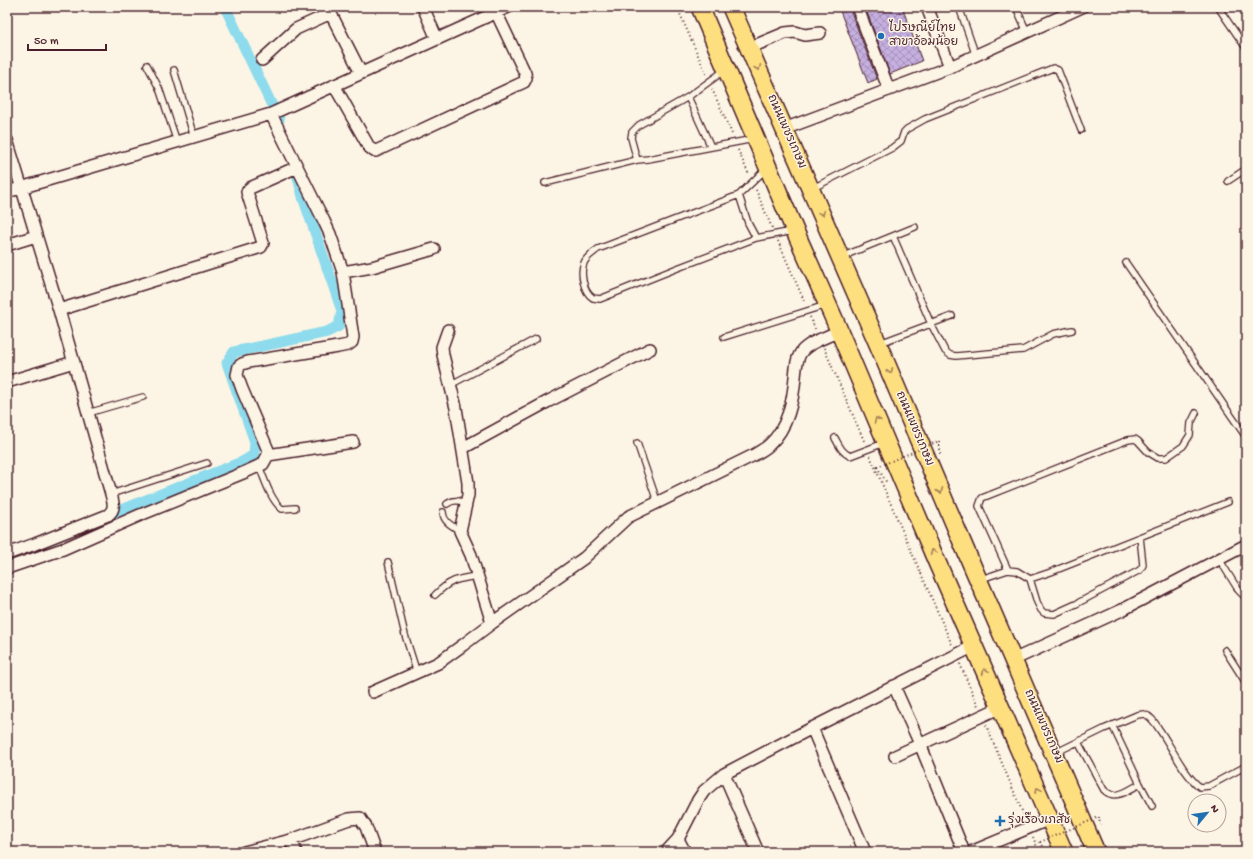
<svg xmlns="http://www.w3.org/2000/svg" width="1253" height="859" font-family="'Gochi Hand','Playpen Sans Thai',sans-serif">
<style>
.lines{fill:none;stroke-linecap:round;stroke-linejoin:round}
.canal{stroke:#8ddbec;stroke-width:11}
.building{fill:url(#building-cross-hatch);stroke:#4a1f2b}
.service-casing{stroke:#4a1f2b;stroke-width:8}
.minor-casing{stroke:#4a1f2b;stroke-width:14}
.primary-casing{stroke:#4a1f2b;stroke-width:20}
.path{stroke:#4a1f2b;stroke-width:2;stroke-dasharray:1 3;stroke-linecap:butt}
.service{stroke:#fcf5e5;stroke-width:5.5}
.minor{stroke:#fcf5e5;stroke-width:11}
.primary{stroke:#fedf80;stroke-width:17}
.path-bridge{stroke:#4a1f2b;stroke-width:2;stroke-dasharray:1 3;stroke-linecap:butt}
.oneway{stroke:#a47f56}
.poi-dot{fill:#1f6fb2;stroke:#fcf5e5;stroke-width:1.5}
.labels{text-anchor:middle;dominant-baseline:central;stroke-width:3;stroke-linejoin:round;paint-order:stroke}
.poi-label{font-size:12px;fill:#4a1f2b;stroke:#fcf5e5;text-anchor:start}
.street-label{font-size:12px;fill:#4a1f2b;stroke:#fcf5e5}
</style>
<defs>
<pattern id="building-cross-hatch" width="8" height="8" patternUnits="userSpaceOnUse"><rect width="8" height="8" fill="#c6b0e0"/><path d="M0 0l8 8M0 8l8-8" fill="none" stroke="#a38fb6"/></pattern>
</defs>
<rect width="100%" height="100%" fill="#fcf5e5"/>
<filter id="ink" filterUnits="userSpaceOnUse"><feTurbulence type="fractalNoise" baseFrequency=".025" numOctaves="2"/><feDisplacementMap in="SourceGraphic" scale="8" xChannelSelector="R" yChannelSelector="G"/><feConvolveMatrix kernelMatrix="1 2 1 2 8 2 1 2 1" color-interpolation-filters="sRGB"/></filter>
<g filter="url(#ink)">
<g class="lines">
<path class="canal" d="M 225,7 L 279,120
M 103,517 L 244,461 L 254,455 L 255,442 L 227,363 L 234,352 L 327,332 L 339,326 L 342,311 L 304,200 L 296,170"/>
</g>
<path class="building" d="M 851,7 L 851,12 L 877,79 L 868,83 L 840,11 Z
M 865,7 L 902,7 L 922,61 L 890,74 Z"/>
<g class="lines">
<g class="service-casing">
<path id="service" d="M 959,7 L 976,56
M 1016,7 L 1027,32
M 1218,7 L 1246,48
M 147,65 L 159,88 L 177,142
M 174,70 L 194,137
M 725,70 L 688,97 L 639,125 L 632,132 L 631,138 L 637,160 L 648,159 L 754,139
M 688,97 L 711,147
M 766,169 L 739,195 L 748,223 L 756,238 L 793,231
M 1228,181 L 1246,169
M 545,183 L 637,160
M 811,189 L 892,148 L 901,141 L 904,132 L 907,129 L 925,119 L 1053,68 L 1058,70 L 1081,130
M 739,195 L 598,249 C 593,253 586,257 584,263 C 580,272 583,292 593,298 C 594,298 599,299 600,299 L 675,269 L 756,238
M 893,236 L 931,324 L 945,351 L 950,355 L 956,356 L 1023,350 L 1053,334 L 1072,330
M 841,257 L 915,227
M 1126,263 L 1246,437
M 724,337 L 826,305
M 880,343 L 952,316
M 450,385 L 536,339
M 88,413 L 143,397
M 835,438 C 839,445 842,453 850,456 L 884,443
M 637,443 L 657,501
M 259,466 C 265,480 270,499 282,509 L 295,508
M 111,494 L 207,463
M 447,504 C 454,499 459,501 467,503
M 443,512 C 443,522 453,526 460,531
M 1219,559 L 1239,591 L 1246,598
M 388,562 L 405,635 L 417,673
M 1008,570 L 979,506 L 982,498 L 1128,440 L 1135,439 L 1138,441 L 1148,452 L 1158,458 L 1166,458 L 1183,446 L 1190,435 L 1191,423 L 1196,413
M 981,579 L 1008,570 L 1017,571 L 1030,579 L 1051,572 L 1228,502
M 1030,579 L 1037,602 L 1041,610 L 1044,613 L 1054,614 L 1076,604 L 1140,570 L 1143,565 L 1140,537
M 435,595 C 450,580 457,579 477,576
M 1225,650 L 1246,683
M 1112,725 L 1140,784 L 1152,806
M 1078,742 L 1104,790 C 1116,801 1128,790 1140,784
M 1055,753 L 1104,729 L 1137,715 L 1144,714 C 1151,716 1155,723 1159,729 C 1171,746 1184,775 1200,787 L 1209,786 L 1246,766"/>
</g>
<g class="minor-casing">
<path id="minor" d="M 423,7 L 437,39
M 927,7 L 950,67
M 328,8 L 361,73
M 858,9 L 889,90
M 749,48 L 785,33 L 795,32 L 805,35 L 820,33
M 262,60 L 296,29 L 331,13
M 334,85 L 369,147 L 374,151 L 376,151 L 524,82 L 526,78 L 525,73 L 496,12
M 784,129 L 950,67 L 1082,7
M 7,140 L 59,310 L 111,494 C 113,502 116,509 108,515 L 35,544 L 7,554
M 7,192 L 271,114 L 508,7
M 7,245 L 36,236
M 343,272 L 372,267 L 434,249
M 59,310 L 258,248 L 261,247 L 263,243 L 247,192 L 250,188 L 297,167
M 448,330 L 442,347 L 443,355 L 456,408 L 468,483 L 468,495 L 460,531 L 471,555 L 492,623
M 7,382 L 74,362
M 463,448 L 547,402 L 650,349
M 268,455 L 353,442
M 7,568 L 63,549 L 140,515 L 243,473 L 263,464 L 268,455 L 268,450 L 242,389 L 237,375 L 239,366 L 242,364 L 248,362 L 338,347 L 348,345 L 352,342 L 353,337 L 343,272 L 330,234 L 324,221 L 271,114
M 1013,660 L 1122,610 L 1246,545
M 894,686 L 920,744 L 964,852
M 373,692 L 438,663 L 463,645 L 492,623 L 584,558 L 628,517 L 754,455 C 759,452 765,449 769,445 C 788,428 793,401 795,377 C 796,369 796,358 802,351 C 811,341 828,337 839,331
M 812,728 L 865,852
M 895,756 L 1001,707
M 724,774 L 758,852
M 678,839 L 685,852
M 291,840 L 296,852
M 244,852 L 291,840 L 349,819 L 360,818 L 366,827 L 375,852
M 666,852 L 678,839 L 698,800 L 704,791 L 724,774 L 812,728 L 974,646
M 971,852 L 1050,819"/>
</g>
<g class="primary-casing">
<path id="primary" d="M 700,7 L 795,231 L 835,321 L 936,560 L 1064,852
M 731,7 L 878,344 L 965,549 L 1096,852"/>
</g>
<path class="path" d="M 677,7 L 707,76
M 712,89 L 733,136
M 738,150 L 749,175
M 756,190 L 772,228
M 778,241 L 805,303
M 810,317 L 816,331
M 824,348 L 865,443
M 939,441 L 940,454
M 870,456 L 952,645
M 877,467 L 887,483
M 960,664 L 978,706
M 986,725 L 1025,818
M 1099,817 L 1100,825
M 1033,837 L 1039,852
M 1040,842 L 1046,852"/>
<use href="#service" class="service"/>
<use href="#minor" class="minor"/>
<use href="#primary" class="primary"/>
<path class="path-bridge" d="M 877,467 L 939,441
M 1040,842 L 1099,817"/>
</g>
<defs><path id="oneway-chevron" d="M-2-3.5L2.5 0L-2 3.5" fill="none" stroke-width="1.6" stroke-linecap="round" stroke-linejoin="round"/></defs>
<g class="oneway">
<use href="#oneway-chevron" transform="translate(758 68) rotate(67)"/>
<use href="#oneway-chevron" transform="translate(822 213) rotate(66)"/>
<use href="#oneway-chevron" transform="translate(890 371) rotate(67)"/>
<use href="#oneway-chevron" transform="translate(877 420) rotate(-113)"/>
<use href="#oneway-chevron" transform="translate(940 491) rotate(67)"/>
<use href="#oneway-chevron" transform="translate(933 552) rotate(-113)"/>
<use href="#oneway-chevron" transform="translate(985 671) rotate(-114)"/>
<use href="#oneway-chevron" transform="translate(1038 790) rotate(-114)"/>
</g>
</g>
<g class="poi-dot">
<circle cx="881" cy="36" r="4"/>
<path d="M998 815h4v4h4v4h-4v4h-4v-4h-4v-4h4z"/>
</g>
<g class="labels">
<g class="poi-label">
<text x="889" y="29">ไปรษณีย์ไทย<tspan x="889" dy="14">สาขาอ้อมน้อย</tspan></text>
<text x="1008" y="821">รุ่งเรืองเภสัช</text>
</g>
<g class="street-label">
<text transform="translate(786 132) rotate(66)">ถนนเพชรเกษม</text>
<text transform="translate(914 429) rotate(67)">ถนนเพชรเกษม</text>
<text transform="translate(1043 727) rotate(66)">ถนนเพชรเกษม</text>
</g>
</g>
<rect width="1253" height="859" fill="none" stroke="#fcf5e5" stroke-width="24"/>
<rect x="12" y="12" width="1229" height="835" fill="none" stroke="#4a1f2b" stroke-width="1.5" filter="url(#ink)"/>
<g transform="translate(1207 813) rotate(61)"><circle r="19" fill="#fcf5e5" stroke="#b59f9b"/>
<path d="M0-3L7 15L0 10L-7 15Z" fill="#1f6fb2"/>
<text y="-6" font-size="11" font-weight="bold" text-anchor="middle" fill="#4a1f2b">N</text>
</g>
<path d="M28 44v6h78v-6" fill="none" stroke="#4a1f2b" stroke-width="2"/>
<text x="34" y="44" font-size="12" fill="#4a1f2b" stroke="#fcf5e5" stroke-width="3" paint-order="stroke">50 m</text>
</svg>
